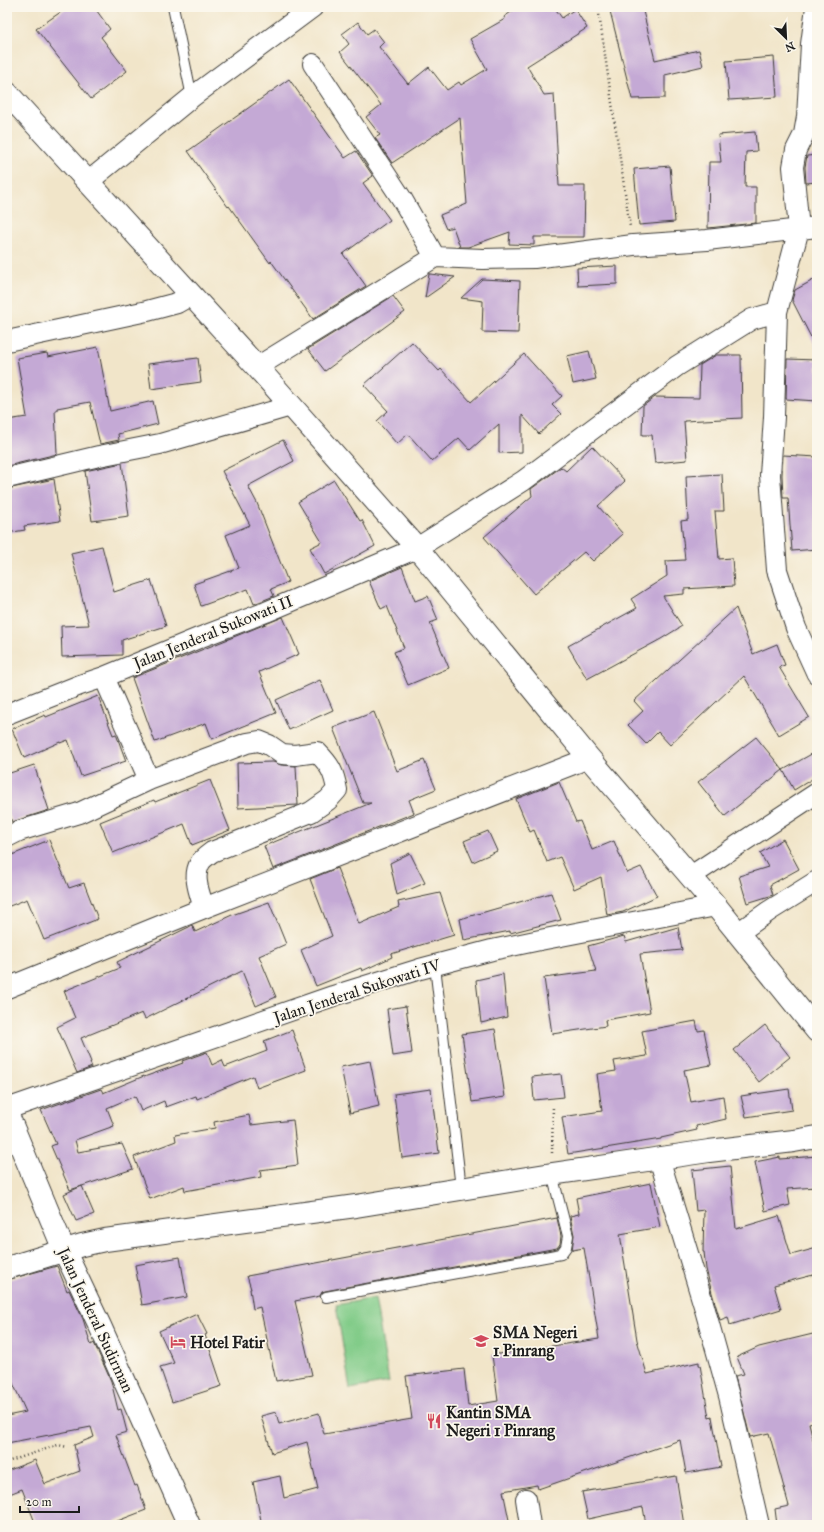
<svg xmlns="http://www.w3.org/2000/svg" width="824" height="1532" font-family="'IM FELL Great Primer',serif">
<style>
.green{fill:#82cc89;stroke:#4f7452}
.building{fill:#c4a9d5}
.lines{fill:none;stroke-linecap:round;stroke-linejoin:round}
.service-casing{stroke:#3c3a36;stroke-width:12}
.minor-casing{stroke:#3c3a36;stroke-width:22}
.tertiary-casing{stroke:#3c3a36;stroke-width:24}
.trunk-casing{stroke:#3c3a36;stroke-width:24}
.path{stroke:#3c3a36;stroke-width:2.5;stroke-dasharray:1 3;stroke-linecap:butt}
.service{stroke:#fff;stroke-width:10}
.minor{stroke:#fff;stroke-width:20}
.tertiary{stroke:#fff;stroke-width:22}
.trunk{stroke:#fff;stroke-width:22}
.labels{text-anchor:middle;dominant-baseline:central;stroke-width:3.5;stroke-linejoin:round;paint-order:stroke}
.street-label{font-size:16px;fill:#1c1c1c;stroke:#fbf7ec}
.poi-label{font-size:16px;font-weight:bold;fill:#1c1c1c;stroke:#fbf7ec;text-anchor:start}
</style>
<rect width="100%" height="100%" fill="#fbf7ec"/>
<filter id="ink" filterUnits="userSpaceOnUse"><feTurbulence type="fractalNoise" baseFrequency=".025" numOctaves="2"/><feDisplacementMap in="SourceGraphic" scale="8" xChannelSelector="R" yChannelSelector="G"/><feConvolveMatrix kernelMatrix="1 2 1 2 8 2 1 2 1" color-interpolation-filters="sRGB"/></filter>
<filter id="wash" filterUnits="userSpaceOnUse"><feTurbulence type="fractalNoise" baseFrequency=".012" numOctaves="4" result="noise"/><feDisplacementMap in="SourceGraphic" scale="16" xChannelSelector="R" yChannelSelector="G"/><feGaussianBlur stdDeviation="0.9" result="paint"/><feColorMatrix in="noise" values="0 0 0 0 0 0 0 0 0 0 0 0 0 0 0 0 0 1.4 0 .05"/><feComposite in="paint" operator="in"/></filter>
<g filter="url(#wash)">
<rect width="100%" height="100%" fill="#f1e5c9"/>
<path class="green" d="M 375,1298 L 389,1382 L 350,1389 L 336,1305 Z"/>
<g id="blocks">
<path class="building" d="M 68,7 L 94,7 L 110,29 L 101,37 L 127,71 L 91,99 L 36,29 Z
M 518,7 L 554,7 L 562,18 L 575,9 L 587,28 L 527,66 L 544,95 L 554,94 L 559,186 L 585,186 L 584,237 L 534,237 L 534,245 L 509,244 L 510,232 L 468,247 L 460,247 L 453,227 L 446,229 L 440,215 L 467,204 L 460,118 L 392,163 L 375,138 L 380,135 L 366,117 L 381,105 L 340,52 L 349,44 L 342,34 L 358,22 L 367,34 L 374,29 L 384,42 L 379,47 L 408,84 L 429,67 L 447,90 L 459,82 L 461,85 L 487,69 L 470,39 L 505,19 L 504,17 Z
M 609,7 L 642,7 L 655,60 L 699,50 L 703,66 L 665,75 L 665,98 L 632,99 Z
M 774,57 L 777,97 L 729,100 L 726,61 Z
M 289,79 L 345,158 L 356,151 L 373,176 L 363,183 L 390,220 L 343,254 L 366,286 L 313,319 L 271,261 L 270,263 L 229,206 L 228,207 L 188,151 Z
M 755,132 L 757,151 L 746,152 L 745,187 L 756,187 L 756,223 L 708,228 L 709,162 L 721,162 L 718,135 Z
M 817,155 L 817,182 L 806,183 L 805,167 L 807,156 Z
M 670,166 L 675,222 L 639,225 L 634,169 Z
M 617,266 L 617,284 L 578,286 L 577,268 Z
M 429,274 L 430,274 L 455,277 L 425,298 Z
M 817,278 L 817,349 L 792,300 L 795,290 Z
M 482,279 L 520,281 L 518,333 L 482,332 L 483,301 L 461,298 Z
M 393,296 L 405,312 L 325,371 L 308,349 Z
M 412,342 L 439,371 L 441,369 L 471,402 L 524,354 L 562,396 L 552,405 L 561,414 L 539,434 L 522,415 L 522,452 L 499,453 L 499,424 L 470,450 L 459,438 L 432,461 L 408,434 L 397,444 L 377,421 L 388,411 L 364,385 Z
M 98,347 L 110,411 L 153,401 L 158,424 L 118,434 L 119,440 L 100,444 L 90,402 L 57,408 L 57,410 L 55,410 L 57,454 L 7,466 L 7,420 L 27,417 L 17,358 L 47,353 L 48,357 Z
M 589,351 L 596,379 L 573,384 L 567,356 Z
M 716,355 L 741,355 L 742,418 L 684,421 L 687,460 L 655,463 L 652,435 L 642,435 L 643,406 L 655,397 L 699,398 L 700,365 Z
M 198,358 L 201,382 L 151,389 L 148,364 Z
M 787,359 L 817,360 L 817,401 L 786,399 Z
M 283,440 L 294,461 L 248,486 L 257,503 L 288,582 L 271,589 L 274,596 L 254,604 L 248,589 L 201,606 L 194,584 L 239,568 L 226,535 L 250,525 L 222,471 Z
M 592,446 L 625,481 L 598,506 L 623,534 L 593,561 L 584,552 L 534,594 L 484,537 L 532,496 L 531,489 L 561,467 L 566,471 Z
M 783,455 L 817,457 L 817,549 L 792,551 L 788,498 L 783,498 L 782,475 Z
M 122,463 L 129,516 L 92,521 L 85,471 Z
M 722,474 L 724,511 L 715,511 L 719,559 L 732,558 L 734,586 L 684,589 L 684,594 L 663,596 L 682,626 L 661,639 L 587,679 L 568,646 L 637,608 L 631,599 L 667,576 L 666,561 L 685,560 L 681,521 L 688,520 L 686,476 Z
M 54,479 L 60,521 L 24,526 L 25,530 L 7,533 L 7,489 Z
M 334,480 L 360,521 L 362,520 L 375,546 L 324,574 L 310,548 L 322,542 L 298,502 Z
M 102,546 L 114,592 L 151,580 L 166,626 L 122,640 L 122,655 L 62,657 L 61,626 L 89,625 L 71,553 Z
M 402,567 L 415,601 L 428,596 L 438,620 L 430,623 L 449,668 L 408,685 L 394,652 L 404,648 L 387,606 L 381,609 L 369,581 Z
M 736,608 L 753,654 L 777,644 L 785,665 L 779,667 L 809,717 L 779,735 L 744,676 L 670,745 L 658,732 L 646,744 L 628,725 L 643,711 L 634,701 Z
M 283,617 L 299,654 L 259,672 L 276,713 L 212,739 L 206,723 L 155,742 L 132,678 Z
M 320,680 L 333,710 L 289,730 L 276,700 Z
M 98,696 L 113,735 L 116,734 L 126,761 L 81,776 L 68,740 L 60,743 L 60,742 L 24,758 L 12,729 L 45,715 L 46,717 Z
M 374,712 L 397,771 L 424,760 L 436,789 L 409,800 L 414,813 L 273,869 L 264,846 L 371,803 L 363,803 L 333,728 Z
M 756,737 L 783,770 L 725,816 L 698,782 Z
M 817,751 L 817,776 L 794,790 L 783,770 Z
M 273,762 L 281,765 L 296,766 L 298,805 L 238,808 L 237,763 Z
M 34,765 L 49,810 L 12,822 L 7,809 L 7,774 Z
M 210,780 L 230,830 L 192,845 L 184,824 L 113,853 L 100,822 L 154,800 L 155,802 Z
M 559,782 L 576,822 L 580,821 L 592,850 L 614,841 L 627,873 L 641,867 L 657,896 L 623,912 L 607,915 L 601,877 L 574,889 L 560,857 L 547,862 L 534,830 L 530,832 L 516,799 Z
M 488,831 L 497,851 L 473,862 L 464,841 Z
M 783,839 L 799,869 L 770,885 L 773,895 L 747,903 L 739,876 L 768,867 L 760,853 Z
M 49,840 L 69,888 L 84,883 L 98,919 L 44,940 L 27,899 L 7,907 L 7,857 Z
M 410,853 L 425,883 L 397,895 L 390,863 Z
M 337,868 L 359,924 L 399,907 L 398,902 L 440,893 L 454,935 L 391,954 L 392,957 L 362,971 L 361,968 L 316,986 L 301,950 L 332,936 L 310,879 Z
M 551,893 L 561,920 L 510,933 L 510,931 L 464,940 L 460,919 Z
M 269,902 L 286,944 L 259,956 L 276,997 L 256,1006 L 242,971 L 145,1019 L 142,1013 L 81,1038 L 91,1062 L 90,1063 L 92,1067 L 77,1073 L 57,1027 L 75,1018 L 64,991 L 120,968 L 117,962 L 189,927 L 192,925 L 195,932 L 232,915 Z
M 678,927 L 682,950 L 640,954 L 650,1012 L 605,1020 L 606,1026 L 552,1034 L 544,978 L 596,971 L 588,946 L 624,936 L 626,942 Z
M 503,974 L 507,1017 L 481,1023 L 476,980 Z
M 406,1006 L 412,1053 L 393,1056 L 387,1009 Z
M 696,1021 L 698,1031 L 704,1030 L 711,1065 L 684,1070 L 691,1102 L 723,1096 L 726,1119 L 696,1126 L 697,1130 L 661,1138 L 661,1139 L 568,1154 L 562,1117 L 602,1111 L 597,1074 L 616,1071 L 614,1061 L 647,1056 L 642,1031 Z
M 765,1025 L 790,1057 L 759,1082 L 734,1050 Z
M 495,1029 L 505,1097 L 472,1102 L 462,1034 Z
M 292,1030 L 306,1070 L 257,1088 L 253,1076 L 197,1099 L 196,1096 L 166,1107 L 164,1101 L 141,1111 L 135,1096 L 107,1108 L 114,1126 L 75,1140 L 78,1152 L 122,1144 L 133,1169 L 70,1190 L 51,1146 L 56,1144 L 41,1110 L 101,1089 L 103,1093 L 144,1076 L 144,1077 L 183,1063 L 182,1061 L 207,1052 L 212,1065 L 222,1060 L 225,1067 L 267,1051 L 264,1041 Z
M 370,1061 L 379,1106 L 350,1113 L 341,1067 Z
M 561,1074 L 564,1097 L 534,1100 L 532,1077 Z
M 431,1089 L 439,1153 L 402,1158 L 394,1094 Z
M 789,1089 L 792,1110 L 746,1117 L 741,1096 Z
M 249,1115 L 251,1125 L 293,1120 L 298,1165 L 260,1170 L 261,1177 L 229,1183 L 185,1191 L 184,1186 L 150,1199 L 134,1157 L 176,1141 L 175,1135 L 215,1128 L 214,1122 Z
M 817,1156 L 817,1187 L 787,1189 L 790,1205 L 765,1211 L 755,1162 L 780,1157 L 780,1159 Z
M 730,1166 L 736,1229 L 779,1216 L 791,1255 L 817,1248 L 817,1274 L 774,1285 L 781,1309 L 730,1325 L 728,1317 L 720,1320 L 712,1293 L 706,1269 L 704,1252 L 703,1252 L 704,1210 L 696,1211 L 692,1170 Z
M 651,1183 L 660,1227 L 620,1234 L 637,1340 L 647,1374 L 699,1362 L 699,1365 L 700,1365 L 709,1418 L 712,1417 L 721,1467 L 686,1473 L 680,1440 L 538,1489 L 537,1485 L 503,1491 L 510,1525 L 262,1525 L 253,1482 L 280,1476 L 284,1498 L 318,1489 L 307,1442 L 272,1453 L 261,1416 L 276,1412 L 279,1424 L 319,1413 L 324,1434 L 412,1419 L 406,1376 L 464,1369 L 468,1406 L 498,1401 L 492,1355 L 599,1339 L 584,1248 L 572,1250 L 574,1235 L 570,1216 L 579,1214 L 576,1198 Z
M 82,1186 L 94,1214 L 76,1221 L 64,1194 Z
M 557,1218 L 561,1236 L 560,1244 L 557,1248 L 325,1291 L 322,1292 L 320,1296 L 295,1301 L 312,1375 L 276,1381 L 260,1307 L 253,1309 L 250,1289 L 251,1289 L 247,1276 Z
M 180,1257 L 187,1297 L 142,1305 L 135,1265 Z
M 57,1266 L 67,1291 L 69,1290 L 83,1319 L 91,1345 L 94,1343 L 111,1381 L 118,1410 L 121,1409 L 127,1432 L 116,1435 L 135,1486 L 137,1485 L 146,1510 L 107,1525 L 36,1525 L 22,1489 L 7,1495 L 7,1471 L 35,1460 L 45,1484 L 80,1471 L 74,1445 L 94,1437 L 91,1427 L 7,1443 L 7,1416 L 26,1412 L 7,1370 L 7,1280 Z
M 197,1314 L 207,1334 L 205,1335 L 222,1386 L 172,1402 L 160,1367 L 174,1363 L 159,1331 Z
M 817,1333 L 817,1421 L 809,1423 L 817,1455 L 817,1525 L 777,1525 L 775,1509 L 789,1506 L 769,1433 L 750,1437 L 735,1376 L 744,1374 L 737,1357 L 759,1347 Z
M 676,1476 L 684,1525 L 646,1525 L 643,1507 L 588,1519 L 582,1492 Z"/>
</g>
</g>
<g filter="url(#ink)">
<use href="#blocks" fill-opacity="0" stroke="#3c3a36" stroke-width="1"/>
<g class="lines">
<g class="service-casing">
<path id="service" d="M 173,7 L 192,97
M 435,966 L 461,1188
M 326,1297 L 561,1254 L 566,1247 L 568,1236 L 552,1174"/>
</g>
<g class="minor-casing">
<path id="minor" d="M 816,7 L 811,44 L 807,117 L 804,134 L 796,150 L 793,167 L 799,229 L 777,312 L 774,417 L 770,475 L 777,570 L 796,628 L 817,674
M 313,64 L 402,199 L 435,257 L 483,259 L 534,258 L 633,245 L 707,240 L 817,227
M 89,181 L 192,97 L 313,7
M 7,341 L 147,311 L 177,303 L 191,295
M 257,367 L 435,257
M 7,478 L 99,456 L 160,444 L 291,406
M 104,677 L 149,780
M 7,714 L 80,685 L 104,677 L 201,637 L 266,612 L 417,548 L 523,481 L 677,366 L 752,319 L 777,312
M 7,837 L 19,831 L 79,813 L 149,780 L 247,743 L 259,741 L 269,745 L 282,754 L 295,755 L 317,752 C 330,765 334,772 337,790 L 328,800 L 311,812 L 212,852 C 208,855 202,859 200,863 C 192,877 200,894 204,908
M 691,876 L 817,793
M 738,933 L 769,911 L 817,881
M 7,988 L 204,908 L 589,758
M 7,1109 L 333,996 L 420,969 L 492,950 L 540,940 L 716,906
M 659,1158 L 704,1306 L 729,1396 L 759,1525
M 526,1499 L 530,1525"/>
</g>
<g class="tertiary-casing">
<path id="tertiary" d="M 7,93 L 257,367 L 417,548 L 589,758 L 716,906 L 817,1031
M 7,1268 L 82,1245 L 105,1240 L 356,1206 L 552,1174 L 709,1151 L 794,1141 L 817,1137"/>
</g>
<g class="trunk-casing">
<path id="trunk" d="M 7,1113 L 64,1250 L 100,1326 L 189,1525"/>
</g>
<path class="path" d="M 598,7 L 630,227
M 552,1153 L 553,1105
M 7,1462 L 58,1445 L 68,1447"/>
<use href="#service" class="service"/>
<use href="#minor" class="minor"/>
<use href="#tertiary" class="tertiary"/>
<use href="#trunk" class="trunk"/>
</g>
</g>
<defs>
<g id="school-bare" transform="scale(1.2)"><path d="M0-5L7-2L0 1L-7-2ZM-4 1L0 2.5L4 1V4Q0 6-4 4Z" fill="#d1495b" stroke="#fbf7ec" stroke-width="2.5" paint-order="stroke"/></g>
<g id="hotel-bare" transform="scale(1.2)"><path d="M-6-4.5h1.5V1H6V5H4.5V3h-9V5H-6ZM-4 0a1.8 1.8 0 1 1 3.6 0ZM.5 0V-2.5h3Q6-2.5 6 0Z" fill="#d1495b" stroke="#fbf7ec" stroke-width="2.5" paint-order="stroke"/></g>
<g id="restaurant-bare" transform="scale(1.2)"><path d="M-5-6h1v4h1v-4h1v4h1v-4h1v5L-1.5 .5V6h-2V.5L-5-1ZM5-6V6H3V1.5H1.5Q1.5-4 5-6Z" fill="#d1495b" stroke="#fbf7ec" stroke-width="2.5" paint-order="stroke"/></g>
</defs>
<g fill-rule="evenodd">
<use href="#school-bare" x="481" y="1341"/>
<use href="#hotel-bare" x="178" y="1342"/>
<use href="#restaurant-bare" x="434" y="1421"/>
</g>
<g class="labels">
<g class="street-label">
<text transform="translate(213 632) rotate(-22)">Jalan Jenderal Sukowati II</text>
<text transform="translate(357 991) rotate(-18)">Jalan Jenderal Sukowati IV</text>
<text transform="translate(96 1320) rotate(65)">Jalan Jenderal Sudirman</text>
</g>
<g class="poi-label">
<text x="493" y="1332">SMA Negeri<tspan x="493" dy="18">1 Pinrang</tspan></text>
<text x="190" y="1342">Hotel Fatir</text>
<text x="446" y="1412">Kantin SMA<tspan x="446" dy="18">Negeri 1 Pinrang</tspan></text>
</g>
</g>
<rect width="824" height="1532" fill="none" stroke="#fbf7ec" stroke-width="24"/>
<g transform="translate(786 38) rotate(156)" stroke="#fbf7ec" stroke-width="3" paint-order="stroke">
<path d="M0-3L7 15L0 10L-7 15Z" fill="#1c1c1c"/>
<text y="-6" font-size="11" font-weight="bold" text-anchor="middle" fill="#1c1c1c">N</text>
</g>
<path d="M20 1506v6h59v-6" fill="none" stroke="#1c1c1c" stroke-width="2"/>
<text x="26" y="1506" font-size="12" fill="#1c1c1c" stroke="#fbf7ec" stroke-width="3" paint-order="stroke">20 m</text>
</svg>
